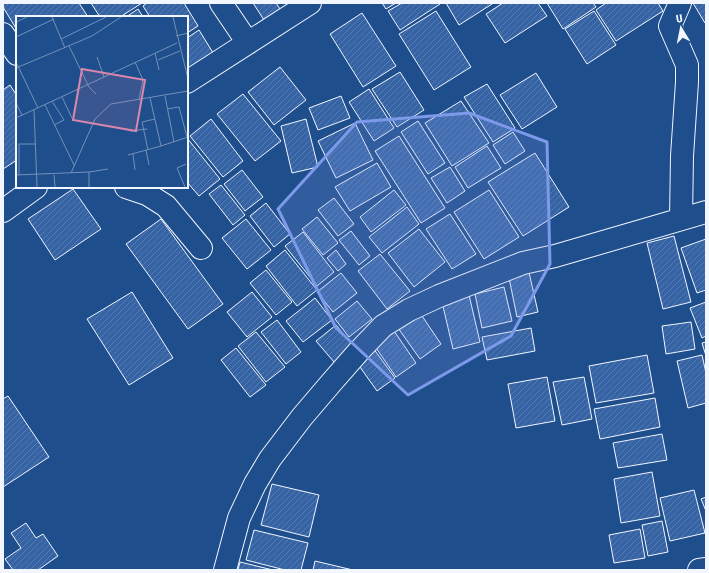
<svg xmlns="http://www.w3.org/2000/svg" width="709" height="573" font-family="'Fira Sans Condensed',sans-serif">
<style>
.building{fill:url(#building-hatch);stroke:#f2f6ff}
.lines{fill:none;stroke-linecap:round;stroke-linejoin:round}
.minor-casing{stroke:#f2f6ff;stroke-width:24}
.minor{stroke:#1f4e8c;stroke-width:22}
.marked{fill:#7d9aea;fill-opacity:0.2;stroke:#7d9aea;stroke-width:3;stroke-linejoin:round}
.inset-road{fill:none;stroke:#7391ba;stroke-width:1}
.view{fill:#da87ad;fill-opacity:0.15;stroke:#da87ad;stroke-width:2}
.inset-edge{fill:none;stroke:#f2f6ff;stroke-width:2}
</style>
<defs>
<pattern id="building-hatch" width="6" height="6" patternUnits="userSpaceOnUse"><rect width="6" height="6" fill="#3563a3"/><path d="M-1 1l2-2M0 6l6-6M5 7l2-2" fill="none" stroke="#537ab1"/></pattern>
</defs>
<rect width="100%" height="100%" fill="#1f4e8c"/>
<path class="building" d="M 3,3 L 79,3 L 88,17 L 17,17 L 17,30 L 3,7 Z
M 91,3 L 142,3 L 120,17 L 100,17 Z
M 147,3 L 184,3 L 198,26 L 187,33 L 187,17 L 150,17 L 143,6 Z
M 253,3 L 276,3 L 280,9 L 264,20 Z
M 382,3 L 396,3 L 386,9 Z
M 402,3 L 440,3 L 440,4 L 400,30 L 388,11 Z
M 446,3 L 491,3 L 492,4 L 459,25 Z
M 503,3 L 538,3 L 547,16 L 505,43 L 486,14 Z
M 547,3 L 593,3 L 596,7 L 563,29 Z
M 606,3 L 658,3 L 663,11 L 616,41 L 596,10 Z
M 693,3 L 706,3 L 706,22 L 705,23 Z
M 138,9 L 143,17 L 126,17 Z
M 436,11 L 471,67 L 434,90 L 399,34 Z
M 594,11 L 616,45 L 587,64 L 565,29 Z
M 362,13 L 396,66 L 363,87 L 330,34 Z
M 199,30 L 215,56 L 187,71 L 187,38 Z
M 280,67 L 306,100 L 274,125 L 248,92 Z
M 400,72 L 424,110 L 397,127 L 372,89 Z
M 536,73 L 557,107 L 522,129 L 500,95 Z
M 487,84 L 515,128 L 493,142 L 464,97 Z
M 10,85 L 17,96 L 17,160 L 3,169 L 3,90 Z
M 369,89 L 394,128 L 374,141 L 349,102 Z
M 243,94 L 281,141 L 255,161 L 217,114 Z
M 341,96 L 350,118 L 318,130 L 309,108 Z
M 461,101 L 489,143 L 452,166 L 425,123 Z
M 211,119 L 243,161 L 223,177 L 190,136 Z
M 306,119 L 318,167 L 292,173 L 281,126 Z
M 418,121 L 445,163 L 428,174 L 401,132 Z
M 355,123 L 373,160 L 336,178 L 318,141 Z
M 513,132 L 525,151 L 505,164 L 493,145 Z
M 399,136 L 445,208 L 421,223 L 375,151 Z
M 187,138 L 220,179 L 199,196 L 187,182 Z
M 487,146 L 501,168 L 468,188 L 455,167 Z
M 535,153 L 569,207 L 523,236 L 488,182 Z
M 377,163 L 391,187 L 350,211 L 335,187 Z
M 450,167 L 465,191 L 447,203 L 431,178 Z
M 242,170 L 263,197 L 245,211 L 224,184 Z
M 221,185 L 245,215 L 233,225 L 209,194 Z
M 73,189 L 101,229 L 55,260 L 28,219 Z
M 394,190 L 406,205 L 371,232 L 360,217 Z
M 489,190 L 519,237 L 484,259 L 454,212 Z
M 334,198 L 354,224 L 338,236 L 318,210 Z
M 266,203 L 290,234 L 274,247 L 250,216 Z
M 407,207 L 419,224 L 382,253 L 369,237 Z
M 450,214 L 476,254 L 452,269 L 426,229 Z
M 317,217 L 338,243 L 323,255 L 302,229 Z
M 161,219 L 223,304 L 188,329 L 126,244 Z
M 246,219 L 271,250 L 247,269 L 222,238 Z
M 419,229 L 445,262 L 414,287 L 388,253 Z
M 351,231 L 370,256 L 359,265 L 339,240 Z
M 303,232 L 334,272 L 317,286 L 285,246 Z
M 674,236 L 691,302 L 663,309 L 647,243 Z
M 706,239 L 706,290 L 697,293 L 681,248 Z
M 285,250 L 317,290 L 297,306 L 266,266 Z
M 336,250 L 346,264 L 338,271 L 327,258 Z
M 380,254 L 410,291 L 387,309 L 358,271 Z
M 528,268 L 538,312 L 517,317 L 508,273 Z
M 266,270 L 292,302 L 276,315 L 250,283 Z
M 341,273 L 357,293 L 333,312 L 317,292 Z
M 504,287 L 512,321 L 482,328 L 475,294 Z
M 132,292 L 173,358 L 129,385 L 87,319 Z
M 252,292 L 272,317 L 247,337 L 227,312 Z
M 469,295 L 480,342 L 453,349 L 442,302 Z
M 315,298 L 332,320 L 303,342 L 286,321 Z
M 357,301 L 372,319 L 349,337 L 335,319 Z
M 706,302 L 706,336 L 702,338 L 690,308 Z
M 420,313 L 441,344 L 420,359 L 398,328 Z
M 277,320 L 301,352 L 286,364 L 261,332 Z
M 691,322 L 695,349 L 666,354 L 662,326 Z
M 336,325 L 354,347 L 334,362 L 316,341 Z
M 392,328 L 416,363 L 396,377 L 372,342 Z
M 531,328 L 535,351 L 487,360 L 482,337 Z
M 256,332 L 285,367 L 266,382 L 238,346 Z
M 706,342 L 706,356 L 702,343 Z
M 236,348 L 266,385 L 250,397 L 221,360 Z
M 373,348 L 395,378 L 377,391 L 355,360 Z
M 647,355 L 654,393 L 596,403 L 589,366 Z
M 702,355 L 706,373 L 706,403 L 688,408 L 677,361 Z
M 547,377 L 555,421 L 516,428 L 508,384 Z
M 584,377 L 592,419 L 562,425 L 553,382 Z
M 8,396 L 49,457 L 3,487 L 3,399 Z
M 655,398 L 660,427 L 600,439 L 594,409 Z
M 662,434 L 667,460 L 618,468 L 613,443 Z
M 652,472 L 660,516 L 621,523 L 614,479 Z
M 272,484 L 319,495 L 309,537 L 261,525 Z
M 694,490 L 705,533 L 670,541 L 660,498 Z
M 706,497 L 706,511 L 701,499 Z
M 662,521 L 668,552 L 648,556 L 642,525 Z
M 26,523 L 36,538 L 43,534 L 58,556 L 38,570 L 13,570 L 5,559 L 21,548 L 11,533 Z
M 640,529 L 645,558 L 614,563 L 609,535 Z
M 254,530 L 308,543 L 301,570 L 285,570 L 246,560 Z
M 315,561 L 353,570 L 313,570 Z
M 240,562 L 273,570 L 238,570 Z"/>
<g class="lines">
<g class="minor-casing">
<path id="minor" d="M 221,3 L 248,43
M 680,3 L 670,26 L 687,65 L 687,82 L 682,156 L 681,219
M 3,34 L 17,54
M 187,82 L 310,3
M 126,187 L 147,194 L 166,206 L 201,248
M 3,211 L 36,187
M 225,570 L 239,518 L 255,484 L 270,459 L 302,417 L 331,383 L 359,351 L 383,326 L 409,310 L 439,296 L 523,263 L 555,256 L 706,212
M 699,570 L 706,569"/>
</g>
<use href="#minor" class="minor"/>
</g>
<path class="marked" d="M 469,113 L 547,142 L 550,264 L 511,336 L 408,395 L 336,328 L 278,209 L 357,122 Z"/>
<g transform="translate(16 16)">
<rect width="172" height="172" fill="#1f4e8c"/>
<path class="inset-road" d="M 36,1 L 49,32M 157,1 L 172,63M 0,6 L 11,1M 160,20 L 172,17M 0,21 L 38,3M 45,23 L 90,1M 53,30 L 73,71 L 80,78M 139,37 L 143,54M 81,41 L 88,61M 142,44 L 164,35M 0,46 L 22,92M 119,46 L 127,64 L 123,83M 0,52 L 76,20 L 105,1M 149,80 L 158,126M 46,81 L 56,102M 134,82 L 145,130 L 172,121M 36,85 L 48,104 L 38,109M 0,87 L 6,99M 29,89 L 58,149M 151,93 L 163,91 L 171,121M 18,94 L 21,171M 0,102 L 161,27M 114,115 L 131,113M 130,134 L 133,149M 132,134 L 126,106 L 139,103M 117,138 L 119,154M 112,139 L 145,130M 73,156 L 92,153M 55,157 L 79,103 L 95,88 L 172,75M 0,159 L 73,156 L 73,171M 3,159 L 3,128 L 19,128M 38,159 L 39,171M 169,171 L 161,152 L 170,148"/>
<path class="view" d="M 66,53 L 129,64 L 120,115 L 57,104 Z"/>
<rect width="172" height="172" class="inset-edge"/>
</g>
<rect width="709" height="573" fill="none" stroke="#f2f6ff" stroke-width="8"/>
<g transform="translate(681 28) rotate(350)" stroke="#1f4e8c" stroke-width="3" paint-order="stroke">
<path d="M0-3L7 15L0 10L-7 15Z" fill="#f2f6ff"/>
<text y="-6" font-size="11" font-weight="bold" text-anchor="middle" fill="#f2f6ff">U</text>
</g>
</svg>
